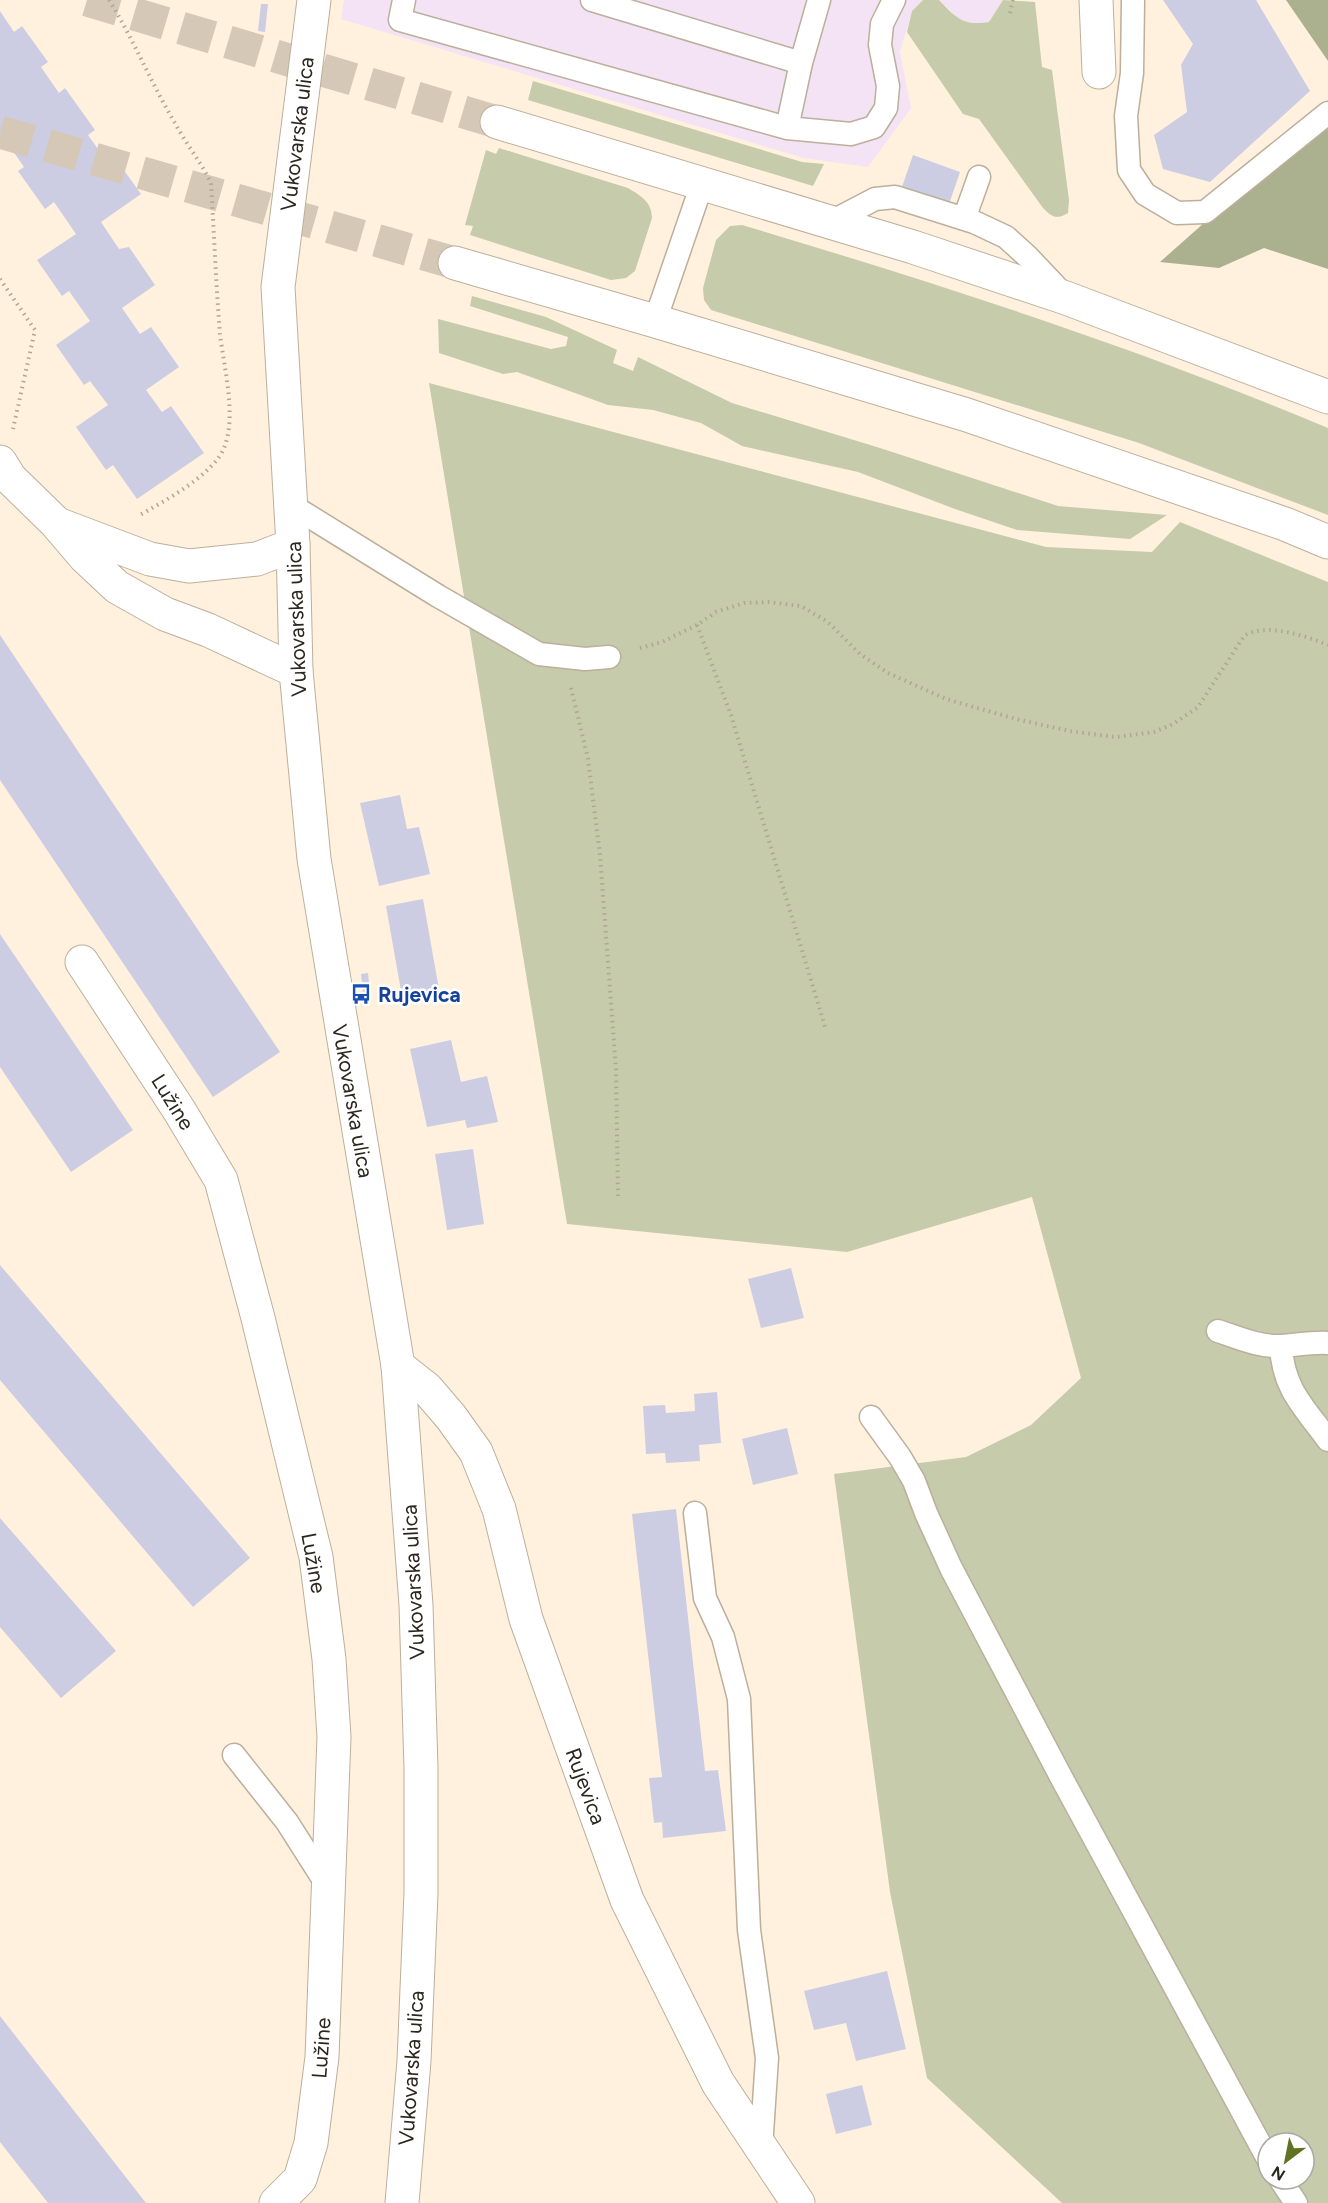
<svg xmlns="http://www.w3.org/2000/svg" width="1328" height="2203" font-family="Figtree,sans-serif">
<style>
.commercial{fill:#f4e3f5}
.green{fill:#c5cbab;fill-rule:evenodd}
.forest{fill:#abb08e}
.building{fill:#cccde3}
.lines{fill:none;stroke-linecap:round;stroke-linejoin:round}
.highway-tunnel{stroke:#d5c8b7;stroke-width:33;stroke-dasharray:33 16;stroke-linecap:butt}
.lane-casing{stroke:#bcaf9c;stroke-width:25}
.street-casing{stroke:#bcaf9c;stroke-width:35}
.secondary-casing{stroke:#bcaf9c;stroke-width:35}
.highway-casing{stroke:#bcaf9c;stroke-width:35}
.path{stroke:#b0a596;stroke-width:4;stroke-dasharray:1.5 4.5;stroke-linecap:butt}
.lane{stroke:#fff;stroke-width:22}
.street{stroke:#fff;stroke-width:33}
.secondary{stroke:#fff;stroke-width:33}
.highway{stroke:#fff;stroke-width:33}
.labels{text-anchor:middle;dominant-baseline:central;stroke-width:5;stroke-linejoin:round;paint-order:stroke}
.street-label{font-size:21px;fill:#2b261e;stroke:#fff}
.transit-label{font-size:21px;font-weight:bold;fill:#164399;stroke:#fff;text-anchor:start}
</style>
<rect width="100%" height="100%" fill="#fff1dd"/>
<path class="commercial" d="M 344,0 L 923,0 L 912,11 L 900,52 L 911,108 L 868,167 L 803,158 L 341,19 Z
M 939,0 L 1003,0 L 989,22 L 973,24 L 957,18 Z"/>
<path class="green" d="M 923,0 L 939,0 C 956,18 963,26 989,22 L 1003,0 L 1035,2 L 1042,67 L 1052,70 L 1069,200 L 1068,213 C 1056,220 1052,217 1043,208 L 979,119 L 963,114 L 907,32 L 912,11 Z
M 533,81 L 802,162 L 824,164 L 813,186 L 528,100 Z
M 499,148 L 628,188 C 641,196 652,202 652,218 L 635,271 L 626,278 L 611,280 L 470,235 L 473,226 L 465,225 L 486,150 L 496,154 Z
M 742,225 C 940,284 1138,348 1328,428 L 1328,515 L 1139,443 L 711,310 L 704,300 L 703,288 L 716,240 L 730,226 Z
M 472,296 L 546,317 L 617,350 L 613,363 L 633,371 L 638,357 L 732,403 L 880,448 L 1058,506 L 1167,515 L 1130,539 L 1017,530 L 955,509 L 858,472 L 742,446 L 701,423 L 653,410 L 608,405 L 517,372 L 503,374 L 439,353 L 438,319 L 551,349 L 566,346 L 568,337 L 470,306 Z
M 429,383 L 1046,547 L 1152,552 L 1180,522 L 1328,582 L 1328,2203 L 1062,2203 L 927,2078 L 890,1892 L 834,1474 L 966,1457 L 1031,1425 L 1081,1378 L 1032,1197 L 847,1252 L 567,1224 ZM 1268,2143 L 1304,2143 L 1304,2179 L 1268,2179 Z"/>
<path class="forest" d="M 1286,0 L 1328,0 L 1328,61 Z
M 1328,113 L 1328,269 L 1264,248 L 1219,268 L 1160,262 Z"/>
<path class="building" d="M 1163,0 L 1256,0 L 1310,91 L 1210,182 L 1163,169 L 1154,135 L 1187,112 L 1181,65 L 1193,44 Z
M 261,4 L 268,4 L 265,32 L 258,31 Z
M 0,11 L 14,32 L 22,26 L 48,62 L 41,67 L 59,93 L 65,88 L 95,130 L 88,135 L 106,160 L 113,155 L 141,194 L 101,222 L 119,249 L 129,247 L 155,285 L 122,308 L 140,334 L 151,327 L 179,367 L 146,390 L 162,412 L 171,406 L 204,453 L 137,499 L 113,465 L 106,470 L 76,427 L 108,405 L 90,381 L 84,385 L 56,345 L 90,321 L 69,291 L 62,296 L 37,260 L 76,234 L 54,202 L 45,209 L 18,171 L 24,167 L 6,141 L 0,145 Z
M 913,155 L 960,172 L 949,204 L 902,187 Z
M 0,635 L 280,1052 L 213,1097 L 0,780 Z
M 400,795 L 407,829 L 419,827 L 430,874 L 379,886 L 360,803 Z
M 423,899 L 440,995 L 403,1002 L 386,906 Z
M 0,934 L 133,1130 L 71,1172 L 0,1067 Z
M 368,973 L 371,1001 L 364,1002 L 361,974 Z
M 451,1040 L 461,1082 L 487,1076 L 498,1122 L 467,1128 L 465,1120 L 427,1127 L 410,1049 Z
M 473,1149 L 484,1224 L 447,1230 L 435,1154 Z
M 0,1265 L 250,1558 L 193,1607 L 0,1380 Z
M 791,1268 L 804,1318 L 761,1328 L 748,1279 Z
M 717,1392 L 721,1443 L 699,1445 L 700,1461 L 666,1463 L 665,1453 L 646,1454 L 643,1406 L 665,1405 L 666,1413 L 695,1411 L 694,1394 Z
M 787,1428 L 798,1474 L 753,1485 L 742,1439 Z
M 676,1509 L 705,1771 L 718,1770 L 726,1831 L 663,1838 L 662,1822 L 654,1823 L 649,1778 L 662,1777 L 632,1514 Z
M 0,1518 L 116,1651 L 61,1698 L 0,1627 Z
M 887,1971 L 906,2049 L 856,2061 L 846,2023 L 814,2030 L 804,1991 Z
M 0,2016 L 146,2203 L 48,2203 L 0,2142 Z
M 862,2085 L 872,2125 L 836,2134 L 826,2094 Z"/>
<g class="lines">
<path class="highway-tunnel" d="M 87,0 L 497,122
M 0,132 L 455,263"/>
<g class="lane-casing">
<path id="lane" d="M 404,0 L 400,20 L 787,128
M 592,0 L 801,63 L 819,0
M 1133,0 L 1132,73 L 1126,116 L 1129,170 L 1145,194 L 1177,213 L 1205,212 L 1328,113
M 801,63 L 787,128 L 851,134 L 874,127 L 886,108 L 888,86 L 880,45 L 882,24 L 894,0
M 964,219 L 979,177
M 831,222 L 875,199 L 895,197 L 974,222 L 1006,237 L 1028,257 L 1063,294
M 655,321 L 702,184
M 291,505 L 438,596 L 539,654 L 585,659 L 609,657
M 1218,1331 C 1239,1338 1259,1347 1281,1346 C 1297,1345 1312,1342 1328,1343
M 1281,1346 C 1283,1389 1304,1407 1328,1440
M 871,1417 L 900,1457 L 914,1481 L 926,1513 L 951,1568 L 1060,1775 L 1268,2159
M 695,1513 L 705,1598 L 723,1637 L 739,1699 L 749,1930 L 767,2058 L 761,2148
M 234,1755 L 287,1822 L 329,1888
M 1280,2179 L 1296,2203"/>
</g>
<g class="street-casing">
<path id="street" d="M 1096,0 L 1099,72
M 0,462 L 10,478 L 56,523 L 85,557 L 117,587 L 165,614 L 208,630 L 296,671
M 60,525 L 150,559 L 189,566 L 257,559 L 293,545
M 82,962 L 179,1110 L 221,1180 L 258,1318 L 316,1557 L 329,1659 L 334,1737 L 322,2057 L 311,2143 L 300,2179 L 276,2203
M 398,1366 L 427,1389 L 451,1417 L 476,1452 L 499,1509 L 526,1619 L 627,1900 L 718,2083 L 798,2203"/>
</g>
<g class="secondary-casing">
<path id="secondary" d="M 314,0 L 278,287 L 293,545 L 296,671 L 314,859 L 398,1366 L 416,1605 L 421,1768 L 421,1893 L 414,2061 L 402,2203"/>
</g>
<g class="highway-casing">
<path id="highway" d="M 497,122 L 913,247 L 1066,298 L 1328,397
M 455,263 L 655,321 L 967,415 L 1285,524 L 1328,542"/>
</g>
<path class="path" d="M 109,0 C 134,40 151,83 175,123 C 186,144 201,162 211,183 C 214,233 216,284 220,334 C 224,368 237,417 224,448 C 213,475 163,502 138,516
M 1010,13 L 1013,0
M 0,279 L 35,330 L 13,429
M 697,625 L 731,715 L 826,1030
M 640,648 L 662,642 L 697,625 L 716,612 L 744,603 L 768,602 L 801,606 L 828,622 L 860,654 L 888,673 L 946,699 L 1016,719 L 1069,731 L 1116,737 L 1154,732 L 1173,724 L 1198,707 L 1244,636 C 1266,622 1305,636 1328,645
M 571,688 L 588,759 L 600,855 L 616,1070 L 618,1196"/>
<use href="#lane" class="lane"/>
<use href="#street" class="street"/>
<use href="#secondary" class="secondary"/>
<use href="#highway" class="highway"/>
</g>
<defs>
<g id="bus-bare" transform="scale(1.62)"><path d="M-5-6H5V4H4V6H2V4H-2V6H-4V4H-5ZM-3.5-4V0h7V-4ZM-3.5 1.2v1.5H-2V1.2ZM2 1.2v1.5H3.5V1.2Z" fill="#1a4fb4" stroke="#fff" stroke-width="2.5" paint-order="stroke"/></g>
</defs>
<g fill-rule="evenodd">
<use href="#bus-bare" x="361" y="994"/>
</g>
<g class="labels">
<g class="street-label">
<text transform="translate(297 134) rotate(-83)">Vukovarska ulica</text>
<text transform="translate(296 619) rotate(-92)">Vukovarska ulica</text>
<text transform="translate(353 1101) rotate(80)">Vukovarska ulica</text>
<text transform="translate(173 1102) rotate(58)">Lužine</text>
<text transform="translate(314 1563) rotate(80)">Lužine</text>
<text transform="translate(413 1582) rotate(-93)">Vukovarska ulica</text>
<text transform="translate(586 1786) rotate(70)">Rujevica</text>
<text transform="translate(321 2048) rotate(-86)">Lužine</text>
<text transform="translate(411 2068) rotate(-86)">Vukovarska ulica</text>
</g>
<g class="transit-label">
<text x="378" y="994">Rujevica</text>
</g>
</g>
<g transform="translate(1286 2161) rotate(212)"><circle r="28" fill="#ffffff" stroke="#aaa8a5" stroke-width="1.5"/>
<path d="M0-4.5L10 22L0 15L-10 22Z" fill="#5e7424"/>
<text y="-9" font-size="16" font-weight="bold" text-anchor="middle" fill="#2b261e">N</text>
</g>
</svg>
